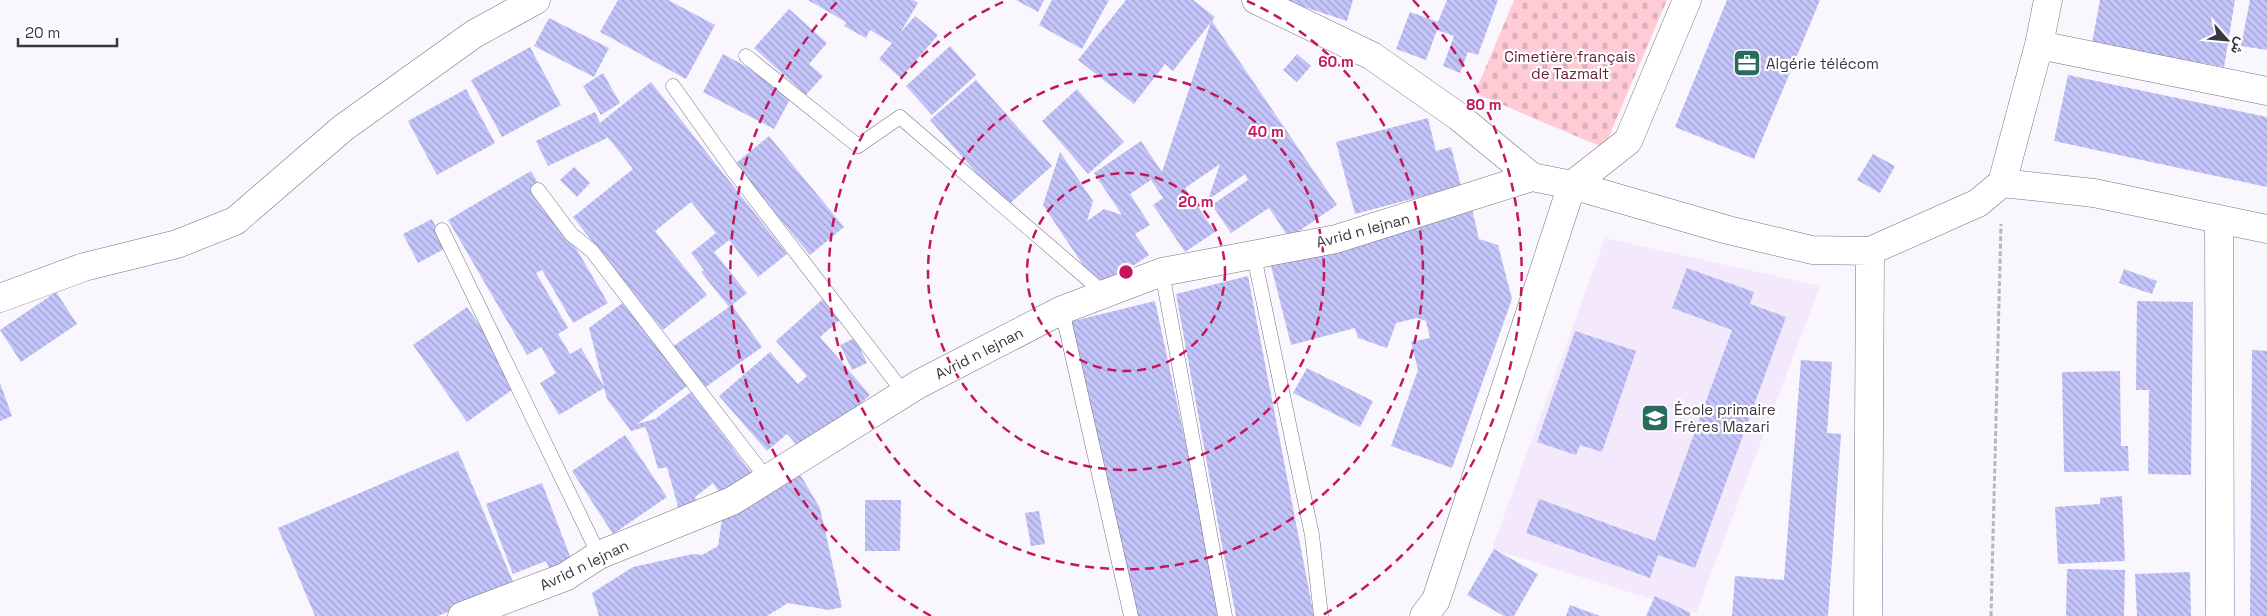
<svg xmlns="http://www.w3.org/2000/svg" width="2267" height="616" font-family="'Space Grotesk',Vazirmatn,sans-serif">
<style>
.built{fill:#f4e8fc}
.cemetery{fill:url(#cemetery-stones)}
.building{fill:url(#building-back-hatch)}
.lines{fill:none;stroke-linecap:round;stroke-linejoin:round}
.lane-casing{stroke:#7a7181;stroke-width:15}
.street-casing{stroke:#7a7181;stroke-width:29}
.path{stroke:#b9b5bc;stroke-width:3;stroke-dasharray:5 2.5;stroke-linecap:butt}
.lane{stroke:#fff;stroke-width:14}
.street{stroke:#fff;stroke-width:28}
.ring{fill:none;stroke:#c2185b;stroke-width:2.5;stroke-dasharray:9 6}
.labels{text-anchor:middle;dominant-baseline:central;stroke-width:4.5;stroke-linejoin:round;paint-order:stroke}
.park-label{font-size:15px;fill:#641d34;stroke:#fff}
.poi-label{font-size:15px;fill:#3b373e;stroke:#fff;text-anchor:start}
.street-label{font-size:15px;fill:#3b373e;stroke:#fff}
.centre{fill:#c2185b;stroke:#fff;stroke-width:2.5}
.ring-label{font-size:15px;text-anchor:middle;font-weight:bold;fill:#c2185b;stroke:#fff;stroke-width:4.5;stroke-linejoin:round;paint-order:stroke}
</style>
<defs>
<pattern id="cemetery-stones" width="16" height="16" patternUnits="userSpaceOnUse" patternTransform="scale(1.25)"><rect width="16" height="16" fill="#ffccd6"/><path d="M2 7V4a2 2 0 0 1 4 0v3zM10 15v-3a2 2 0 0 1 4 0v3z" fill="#dbb0b9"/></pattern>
<pattern id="building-back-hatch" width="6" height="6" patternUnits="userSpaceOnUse" patternTransform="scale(1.25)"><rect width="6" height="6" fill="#c4c5fa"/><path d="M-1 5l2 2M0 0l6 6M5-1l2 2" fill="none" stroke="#a0a1cc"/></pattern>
</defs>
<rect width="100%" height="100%" fill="#faf6fd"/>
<path class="built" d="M 1605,238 L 1820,286 L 1696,613 L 1492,549 Z"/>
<path class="cemetery" d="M 1514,0 L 1667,0 L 1604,148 L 1475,93 Z"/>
<path class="building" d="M 618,0 L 668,0 L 715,25 L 686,79 L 600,32 Z
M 808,0 L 913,0 L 918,3 L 900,33 L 915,16 L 938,35 L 901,78 L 879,59 L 892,43 L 870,30 L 866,38 L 844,26 L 846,22 Z
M 1016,0 L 1044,0 L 1038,12 Z
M 1052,0 L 1109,0 L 1082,49 L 1039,25 Z
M 1126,0 L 1193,0 L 1215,17 L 1212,21 L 1337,205 L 1289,238 L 1269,208 L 1231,233 L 1212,205 L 1248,180 L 1245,174 L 1208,200 L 1220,164 L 1185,188 L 1215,232 L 1185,252 L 1153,205 L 1163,198 L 1151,180 L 1130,194 L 1150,225 L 1135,234 L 1149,255 L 1099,289 L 1043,205 L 1060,152 L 1093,201 L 1087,221 L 1104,209 L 1122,215 L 1094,173 L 1141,141 L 1162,172 L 1211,22 L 1173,71 L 1165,64 L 1134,104 L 1078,60 Z
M 1283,0 L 1353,0 L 1347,21 Z
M 1447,0 L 1498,0 L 1478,55 L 1468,52 L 1460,73 L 1443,66 L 1454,36 L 1437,30 L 1426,60 L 1396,49 L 1410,12 L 1438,22 Z
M 1727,0 L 1820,0 L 1754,159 L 1675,127 Z
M 2100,0 L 2235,0 L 2224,67 L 2092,43 Z
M 2250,0 L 2267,0 L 2267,50 L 2241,46 Z
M 789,9 L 827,43 L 809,64 L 823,76 L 806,95 L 754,48 Z
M 549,18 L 609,48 L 594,77 L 534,46 Z
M 950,46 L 976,75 L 932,115 L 906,86 Z
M 530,47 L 561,105 L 502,137 L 471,80 Z
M 723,54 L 794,92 L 774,129 L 703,92 Z
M 1297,54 L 1311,66 L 1297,82 L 1283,70 Z
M 603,73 L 620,103 L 601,115 L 583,86 Z
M 2068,75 L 2267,117 L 2267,187 L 2054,141 Z
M 976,80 L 1052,166 L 1006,207 L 930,120 Z
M 651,82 L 787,254 L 758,277 L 729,240 L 714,252 L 747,293 L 732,305 L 762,347 L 703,389 L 672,347 L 729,307 L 701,272 L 704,270 L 691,253 L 716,233 L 691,202 L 655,231 L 707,295 L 663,330 L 573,217 L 633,169 L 605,134 L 607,138 L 548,166 L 536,141 L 595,112 L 600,123 Z
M 466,89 L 495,143 L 437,175 L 408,121 Z
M 1077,89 L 1124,142 L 1088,174 L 1042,121 Z
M 1428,118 L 1436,151 L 1451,147 L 1461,186 L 1355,214 L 1336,142 Z
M 769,136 L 844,227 L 810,255 L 735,164 Z
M 1873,154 L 1895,166 L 1880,193 L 1857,180 Z
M 574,167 L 590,183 L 577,197 L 560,180 Z
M 531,171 L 608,303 L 573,323 L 542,270 L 536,273 L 568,328 L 558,334 L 570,354 L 581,348 L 604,387 L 589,328 L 624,302 L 687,386 L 637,424 L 655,419 L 691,392 L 755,478 L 725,501 L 713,483 L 695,497 L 698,510 L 680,514 L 667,467 L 658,469 L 647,431 L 645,427 L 631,431 L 607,399 L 604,388 L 559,415 L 540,383 L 556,373 L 541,347 L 527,355 L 448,220 Z
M 1472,209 L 1479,239 L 1498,245 L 1512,299 L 1452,468 L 1391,446 L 1418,370 L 1411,342 L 1430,338 L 1426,321 L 1417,318 L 1396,323 L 1387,348 L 1358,338 L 1355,328 L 1291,345 L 1270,262 Z
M 432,219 L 446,248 L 418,263 L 403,234 Z
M 1687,268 L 1754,292 L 1750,304 L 1786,317 L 1695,568 L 1658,555 L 1650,578 L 1526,533 L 1539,499 L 1655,541 L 1732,330 L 1672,308 Z
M 2124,269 L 2157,281 L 2152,294 L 2119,283 Z
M 1248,276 L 1314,616 L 1236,616 L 1221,540 L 1176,294 Z
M 56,292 L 77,324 L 21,362 L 0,330 Z
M 824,298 L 841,319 L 820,337 L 870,395 L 804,453 L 787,434 L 767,451 L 719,396 L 770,352 L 798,384 L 807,376 L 776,341 Z
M 1155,301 L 1223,616 L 1131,616 L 1065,323 Z
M 2137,301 L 2193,302 L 2191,475 L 2148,474 L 2149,390 L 2136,390 Z
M 467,307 L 520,384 L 467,422 L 413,345 Z
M 1575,331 L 1636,351 L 1602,452 L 1580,445 L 1576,455 L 1537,442 Z
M 855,338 L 867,363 L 852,370 L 840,345 Z
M 2252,350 L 2267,351 L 2267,616 L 2250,616 Z
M 1801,360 L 1832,362 L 1827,433 L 1841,434 L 1828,616 L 1732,616 L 1735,576 L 1784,580 Z
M 1307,368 L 1373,401 L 1360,427 L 1293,393 Z
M 2120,371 L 2121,446 L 2128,446 L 2129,471 L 2064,472 L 2062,372 Z
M 0,383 L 12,416 L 0,421 Z
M 625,435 L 667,497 L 613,534 L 572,471 Z
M 458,451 L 514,584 L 438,616 L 315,616 L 278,528 Z
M 785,474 L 801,476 L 820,508 L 842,607 L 829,610 L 788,603 L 767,616 L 599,616 L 592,593 L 633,567 L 693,554 L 702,555 L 718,546 L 723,512 Z
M 542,483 L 573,564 L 551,572 L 546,561 L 513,574 L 486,504 Z
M 2122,496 L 2125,561 L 2058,564 L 2055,507 L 2100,504 L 2100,498 Z
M 865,500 L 901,500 L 900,551 L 865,551 Z
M 1039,511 L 1045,544 L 1031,546 L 1025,513 Z
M 1494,549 L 1538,574 L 1514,616 L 1504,616 L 1467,595 Z
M 2067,569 L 2125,570 L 2124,616 L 2066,616 Z
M 2190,572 L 2191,616 L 2137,616 L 2135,574 Z
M 1655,596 L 1691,613 L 1690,616 L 1646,616 Z
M 1570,605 L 1600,616 L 1566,616 Z"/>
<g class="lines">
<g class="lane-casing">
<path id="lane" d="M 746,56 L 858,146 L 900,117 L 1105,294
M 673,86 L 732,169 L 904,393
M 538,190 L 571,234 L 592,251 L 767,479
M 442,230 L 599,555
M 1254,256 L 1312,535 L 1321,616
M 1162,272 L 1225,616
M 1062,310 L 1131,616"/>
</g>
<g class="street-casing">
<path id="street" d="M 1256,0 L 1372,56 L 1459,117 L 1532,177 L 1572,185 L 1628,141 L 1687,0
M 2039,45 L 2048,0
M 2002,183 L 2039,45 L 2267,91
M 2219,219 L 2220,616
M 0,298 L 84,267 L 177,244 L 235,221 L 343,128 L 474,34 L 536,0
M 462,616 L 565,577 L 599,555 L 732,501 L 919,384 L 1062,310 L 1162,272 L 1336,239 L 1532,177
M 1424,616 L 1436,600 L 1572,185 L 1728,230 L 1812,250 L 1870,251 L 1978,203 L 2002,183 L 2094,193 L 2267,229
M 1868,616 L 1870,251"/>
</g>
<path class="path" d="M 1991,616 L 2001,224"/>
<use href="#lane" class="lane"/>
<use href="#street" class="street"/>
</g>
<g class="ring">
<circle cx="1126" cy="272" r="99"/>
<circle cx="1126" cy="272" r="198"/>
<path d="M1247 1A297 297 0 1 1 1005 1"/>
<path d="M931 616A395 395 0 0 1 839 0M1413 0A395 395 0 0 1 1321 616"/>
</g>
<defs>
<g id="office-square" transform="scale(1.4375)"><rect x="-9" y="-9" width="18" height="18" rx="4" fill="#296c5d" stroke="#fff"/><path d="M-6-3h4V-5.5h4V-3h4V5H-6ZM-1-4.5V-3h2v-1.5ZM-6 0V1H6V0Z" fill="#fff"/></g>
<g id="school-square" transform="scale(1.4375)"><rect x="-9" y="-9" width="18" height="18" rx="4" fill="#296c5d" stroke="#fff"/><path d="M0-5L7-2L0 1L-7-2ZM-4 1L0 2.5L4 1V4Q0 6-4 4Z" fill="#fff"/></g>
</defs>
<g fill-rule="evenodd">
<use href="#office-square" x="1747" y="63"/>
<use href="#school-square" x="1655" y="418"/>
</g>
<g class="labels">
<g class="park-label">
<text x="1570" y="56">Cimetière français<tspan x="1570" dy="17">de Tazmalt</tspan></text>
</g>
<g class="poi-label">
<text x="1766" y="63">Algérie télécom</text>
<text x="1674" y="409">École primaire<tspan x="1674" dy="17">Frères Mazari</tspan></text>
</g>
<g class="street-label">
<text transform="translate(1363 230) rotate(-15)">Avrid n lejnan</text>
<text transform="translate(979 353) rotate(-27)">Avrid n lejnan</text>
<text transform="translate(584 565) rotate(-26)">Avrid n lejnan</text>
</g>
</g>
<circle cx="1126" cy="272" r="8" class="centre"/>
<g class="ring-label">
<text x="1336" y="67">60 m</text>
<text x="1484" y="110">80 m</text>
<text x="1266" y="137">40 m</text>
<text x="1196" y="207">20 m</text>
</g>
<g transform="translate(2227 40) rotate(117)" stroke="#ffffff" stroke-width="4" paint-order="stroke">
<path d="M0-4L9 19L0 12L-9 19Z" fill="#3b373e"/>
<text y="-8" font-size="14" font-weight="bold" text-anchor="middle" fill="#3b373e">ش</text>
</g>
<path d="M18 38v8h99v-8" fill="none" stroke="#3b373e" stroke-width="2.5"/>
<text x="25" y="38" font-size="15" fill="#3b373e" stroke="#ffffff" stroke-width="4" paint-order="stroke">20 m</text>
</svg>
